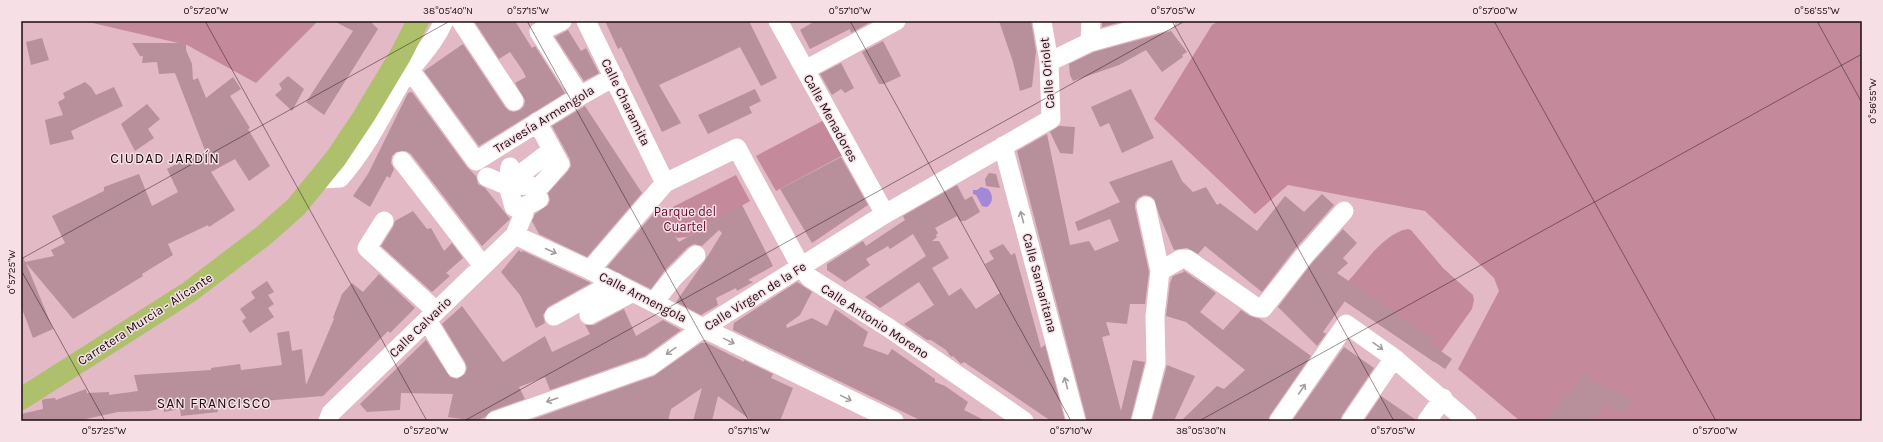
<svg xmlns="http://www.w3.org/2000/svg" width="1883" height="442" font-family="Karla,sans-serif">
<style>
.green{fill:#c5899c}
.water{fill:#a288d7}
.building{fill:#b7909b}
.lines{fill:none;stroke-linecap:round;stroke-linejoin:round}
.minor{stroke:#fff;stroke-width:19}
.highway{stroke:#aec06b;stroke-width:22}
.oneway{stroke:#a49ea0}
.ticks{fill:none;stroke:#1b0d12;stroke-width:1;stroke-opacity:0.45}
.labels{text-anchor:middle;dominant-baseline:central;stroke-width:3;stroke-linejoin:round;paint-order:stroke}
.street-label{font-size:13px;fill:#1b0d12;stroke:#f6e0e6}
.park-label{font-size:13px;fill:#5f0c32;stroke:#f6e0e6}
.neighbourhood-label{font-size:14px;letter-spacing:1px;fill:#1b0d12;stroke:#f6e0e6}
.neatline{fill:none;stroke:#1b0d12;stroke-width:1.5}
.ticks-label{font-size:10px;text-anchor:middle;fill:#1b0d12}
</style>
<rect width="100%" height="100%" fill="#e2b9c5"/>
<path class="green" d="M 84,21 L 318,21 L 256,83 L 187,45 Z
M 1219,21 L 1862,21 L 1862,421 L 1520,421 L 1458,369 L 1499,291 L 1494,278 L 1425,211 L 1288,185 L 1255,214 L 1154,119 L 1212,25 Z
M 828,118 L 847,153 L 776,191 L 756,156 Z
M 736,175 L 750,201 L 687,237 L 677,238 L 675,236 L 673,238 L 657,215 Z
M 1408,229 L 1411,230 L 1443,268 L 1473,295 L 1474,300 L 1472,309 L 1434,362 L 1334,294 C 1340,289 1346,285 1350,279 C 1365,263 1384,233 1408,229 Z"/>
<path class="water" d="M 981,187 L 988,189 C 993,194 994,202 987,207 L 982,206 L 976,195 L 973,194 L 973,190 L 977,190 Z"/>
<path class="building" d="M 334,21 L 370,21 L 378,29 L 324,115 L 306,102 L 353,31 Z
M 474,21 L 515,21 L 532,48 L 535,46 L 565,93 L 479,146 L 424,71 L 463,44 L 505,107 L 509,111 L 514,112 L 520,110 L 524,106 L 525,100 L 515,83 L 526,77 L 523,71 L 510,52 L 499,59 Z
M 605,21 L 749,21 L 777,78 L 761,86 L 740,47 L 707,63 L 659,85 L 681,123 L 662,132 L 621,47 L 618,49 Z
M 815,21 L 872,21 L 851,33 L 850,29 L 810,49 L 800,30 Z
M 999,21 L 1031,21 L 1036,51 L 1032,87 L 1020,91 L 1013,62 Z
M 1102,21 L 1125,21 L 1102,27 Z
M 568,30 L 581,51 L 586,48 L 599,73 L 584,81 L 555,37 Z
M 1171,31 L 1187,52 L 1182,55 L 1183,57 L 1162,72 L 1146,50 L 1119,65 L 1073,81 L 1070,75 L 1069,64 L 1094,52 Z
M 42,38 L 49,60 L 31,65 L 26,42 Z
M 883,41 L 901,76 L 884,84 L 879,84 L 862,52 Z
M 132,43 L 186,43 L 186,50 L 192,64 L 193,80 L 198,78 L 206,98 L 233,77 L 241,89 L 230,96 L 250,128 L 248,129 L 270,166 L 249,181 L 235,159 L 211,172 L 235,210 L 209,227 L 208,225 L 168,244 L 173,255 L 142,274 L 143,276 L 73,319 L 26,263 L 53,329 L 33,338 L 21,306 L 21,252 L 25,262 L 54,256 L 51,250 L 65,243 L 52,216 L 104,191 L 104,187 L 139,174 L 152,206 L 178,192 L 167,169 L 189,157 L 206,153 L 175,73 L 159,74 L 157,62 L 142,63 L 143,56 L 140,56 Z
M 841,63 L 854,88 L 845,93 L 841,89 L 832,95 L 820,74 Z
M 288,76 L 304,89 L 292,111 L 275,95 L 282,89 L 279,84 Z
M 85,82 L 91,87 L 96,95 L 114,87 L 123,106 L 71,131 L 74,139 L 50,145 L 45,120 L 63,115 L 58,102 L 65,98 L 63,93 Z
M 755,89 L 761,101 L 749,107 L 752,113 L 708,134 L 698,115 Z
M 1131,89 L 1154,138 L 1122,153 L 1109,123 L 1100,127 L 1091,107 Z
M 412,92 L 467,167 L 476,176 L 478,184 L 485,188 L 510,219 L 482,246 L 411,154 L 406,151 L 396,152 L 392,156 L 391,163 L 394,169 L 390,178 L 387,176 L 370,207 L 353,196 L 368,174 L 408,93 Z
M 147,104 L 160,119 L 148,129 L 154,138 L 135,151 L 121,124 Z
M 585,106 L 642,193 L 587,257 L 539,234 L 532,221 L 535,214 L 548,205 L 550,200 L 548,193 L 568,171 L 571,166 L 570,159 L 552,126 Z
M 1059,126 L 1075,127 L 1073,154 L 1060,153 L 1050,132 Z
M 1047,134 L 1070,245 L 1089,241 L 1095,251 L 1119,241 L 1110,219 L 1078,231 L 1075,222 L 1120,202 L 1109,182 L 1172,160 L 1182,181 L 1193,192 L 1206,187 L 1217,205 L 1220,203 L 1257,231 L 1285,196 L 1304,212 L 1322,194 L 1334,205 L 1295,249 L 1262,292 L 1205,246 L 1198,254 L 1187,248 L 1174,250 L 1160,217 L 1154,199 L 1150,196 L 1144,195 L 1138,198 L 1135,203 L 1135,208 L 1149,272 L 1145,304 L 1130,304 L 1127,324 L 1106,322 L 1110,335 L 1102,337 L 1121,411 L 1133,360 L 1145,362 L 1130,421 L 1087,421 L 1017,151 Z
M 841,157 L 868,205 L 812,243 L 780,189 Z
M 989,173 L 996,174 L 1000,188 L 986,186 L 985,179 Z
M 957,185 L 965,200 L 972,196 L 980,212 L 965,221 L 960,221 L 957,216 L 935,228 L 938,233 L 936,235 L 937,237 L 932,241 L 939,241 L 949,258 L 932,268 L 949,296 L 961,288 L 976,309 L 1000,293 L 985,264 L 994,259 L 989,251 L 1003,244 L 1011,255 L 1015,253 L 1041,348 L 1045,345 L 1065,421 L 1051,421 L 964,362 L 961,364 L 953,356 L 951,357 L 946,350 L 931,340 L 927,340 L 904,324 L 934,305 L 919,282 L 880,308 L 865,297 L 926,256 L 913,234 L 890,249 L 888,246 L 866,259 L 870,265 L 845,282 L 827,270 L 827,264 L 863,241 L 866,246 L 905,220 L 903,216 Z
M 742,205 L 773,266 L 748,280 L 753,282 L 737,291 L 736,288 L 716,298 L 718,305 L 701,315 L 676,302 L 704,262 L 722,233 L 719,230 L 702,246 L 694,244 L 688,247 L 665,270 L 651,289 L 607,267 L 656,211 L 679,242 Z
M 413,211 L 427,229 L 431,228 L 444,251 L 452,243 L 463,258 L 446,273 L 450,276 L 432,292 L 381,246 L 393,227 L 395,221 Z
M 1343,229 L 1357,243 L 1343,258 L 1348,263 L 1337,273 L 1434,339 L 1431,344 L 1452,359 L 1445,369 L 1345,301 L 1323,332 L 1326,334 L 1317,346 L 1278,307 L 1312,263 Z
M 519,250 L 521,252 L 523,251 L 591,283 L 548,307 L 543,315 L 545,323 L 536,328 L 520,295 L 501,272 Z
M 1183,270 L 1216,293 L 1200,312 L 1223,330 L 1241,310 L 1250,316 L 1260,319 L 1311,356 L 1270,415 L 1268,421 L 1181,421 L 1217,386 L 1224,389 L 1245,370 L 1186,322 L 1166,316 L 1170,283 L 1173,276 L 1184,272 Z
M 379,274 L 415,308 L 390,333 L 388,331 L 323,396 L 217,405 L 218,412 L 181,416 L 180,409 L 164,412 L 164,408 L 149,411 L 118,412 L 77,421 L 21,421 L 21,414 L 43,409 L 42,400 L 45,399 L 55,398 L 56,400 L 86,389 L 87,393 L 109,392 L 109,395 L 138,391 L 134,375 L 211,370 L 211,368 L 240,364 L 241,370 L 282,365 L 277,333 L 289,331 L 292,351 L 302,349 L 306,385 L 334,319 L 333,318 L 342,294 L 352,283 L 363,292 Z
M 267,281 L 274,292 L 268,295 L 274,304 L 268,308 L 274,317 L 250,333 L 242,321 L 246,318 L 240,309 L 255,298 L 251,292 Z
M 797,282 L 812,292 L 800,315 L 786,325 L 787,328 L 812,318 L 827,326 L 835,309 L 868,332 L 863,346 L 888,355 L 892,349 L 935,379 L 935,382 L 945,386 L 968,402 L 964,410 L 986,421 L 922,421 L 733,330 L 734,323 Z
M 462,306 L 503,362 L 545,336 L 552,352 L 590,334 L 585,325 L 594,325 L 624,309 L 636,336 L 663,320 L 681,330 L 645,356 L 550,390 L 545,377 L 519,387 L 525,399 L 491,411 L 485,417 L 476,421 L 448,417 L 453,394 L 401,393 L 400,410 L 367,412 L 360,404 L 426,340 L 450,377 L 457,379 L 465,374 L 467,368 L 465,362 L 442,324 Z
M 701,343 L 707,343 L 744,362 L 744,360 L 773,374 L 771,378 L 793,388 L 780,421 L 752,421 L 718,396 L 712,421 L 693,421 L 702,388 L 671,409 L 668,421 L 528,421 L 654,376 Z
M 1344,347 L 1374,368 L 1342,415 L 1340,421 L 1292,421 Z
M 1167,365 L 1195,376 L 1174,421 L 1152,421 Z
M 1586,372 L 1596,383 L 1620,393 L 1621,392 L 1633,402 L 1622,415 L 1606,402 L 1593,421 L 1545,421 Z
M 1381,396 L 1416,420 L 1416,421 L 1364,421 Z"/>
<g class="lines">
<path class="minor" d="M 461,21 L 514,101
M 562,21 L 539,32 L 580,96
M 586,21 L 665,183
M 778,21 L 885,214
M 1090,42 L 1091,21
M 400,56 L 476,161 L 580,96 L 614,77
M 1049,62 L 1090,42 L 1166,21
M 805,70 L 896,21
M 1003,146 L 1076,421
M 402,161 L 483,266
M 510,167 L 508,186 L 514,207
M 522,173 L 552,150
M 487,177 L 508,186 L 529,185
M 319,179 L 340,178 C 367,147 380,118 400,84 C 414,62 433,46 444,21
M 384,221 L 367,248 L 436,311
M 515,235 L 590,270 L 703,328 L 894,421
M 590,270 L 665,183 L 737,148 L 801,267 L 810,278 L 889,328 L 1024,421
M 1160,271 L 1181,259 L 1187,259 L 1256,307 L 1263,308 L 1304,256 L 1344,211
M 654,302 L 673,278 L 696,255
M 589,315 L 633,292
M 554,316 L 615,282
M 427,320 L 456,368
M 328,421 L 331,413 L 515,235 L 524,213 L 524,207 L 539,199 L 535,192 L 560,164 L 537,122
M 495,421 L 650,366 L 703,328 L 885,214 L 1051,119 L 1049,62 L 1042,21
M 1141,421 L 1156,363 L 1155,316 L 1160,271 L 1146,206
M 1279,421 L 1346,324 L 1394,358 L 1467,421
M 1351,421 L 1394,358
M 1427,421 L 1443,398"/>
<path class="highway" d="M 21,399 L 189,292 L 263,236 L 296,207 L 336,158 L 364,116 L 400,56 L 418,21"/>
</g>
<defs><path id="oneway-shaft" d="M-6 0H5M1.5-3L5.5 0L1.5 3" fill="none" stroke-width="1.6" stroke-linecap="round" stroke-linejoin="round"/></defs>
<g class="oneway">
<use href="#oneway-shaft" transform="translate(1022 217) rotate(-105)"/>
<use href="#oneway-shaft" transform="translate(551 251) rotate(25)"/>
<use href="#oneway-shaft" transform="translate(729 341) rotate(26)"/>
<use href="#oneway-shaft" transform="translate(1378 346) rotate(35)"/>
<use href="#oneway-shaft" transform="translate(671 351) rotate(144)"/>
<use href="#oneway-shaft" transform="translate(1066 383) rotate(-105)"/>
<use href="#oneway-shaft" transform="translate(1302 389) rotate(-56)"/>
<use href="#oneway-shaft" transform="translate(846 398) rotate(26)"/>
<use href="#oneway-shaft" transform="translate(552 400) rotate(161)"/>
</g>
<path class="ticks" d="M 205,21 L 427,421M 527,21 L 749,421M 850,21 L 1071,421M 1172,21 L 1394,421M 1494,21 L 1716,421M 1817,21 L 1862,103M 21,259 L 450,21M 21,270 L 105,421M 464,421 L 1185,21M 1199,421 L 1862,54"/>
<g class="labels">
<g class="street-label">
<text transform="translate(1047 73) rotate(-95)">Calle Oriolet</text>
<text transform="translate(626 102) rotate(64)">Calle Charamita</text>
<text transform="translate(831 118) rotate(61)">Calle Menadores</text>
<text transform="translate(544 119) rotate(-32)">Travesía Armengola</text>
<text transform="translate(1040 283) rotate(75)">Calle Samaritana</text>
<text transform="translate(755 296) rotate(-32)">Calle Virgen de la Fe</text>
<text transform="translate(643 297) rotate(27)">Calle Armengola</text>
<text transform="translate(145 319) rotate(-33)">Carretera Murcia - Alicante</text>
<text transform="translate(875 321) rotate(33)">Calle Antonio Moreno</text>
<text transform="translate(420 327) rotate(-44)">Calle Calvario</text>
</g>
<g class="park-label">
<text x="685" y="211">Parque del<tspan x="685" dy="15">Cuartel</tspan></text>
</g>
<g class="neighbourhood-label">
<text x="165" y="158">CIUDAD JARDÍN</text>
<text x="214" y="403">SAN FRANCISCO</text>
</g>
</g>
<rect width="1883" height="442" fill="none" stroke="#f6e0e6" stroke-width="44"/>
<rect x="22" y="22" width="1839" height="398" class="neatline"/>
<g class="ticks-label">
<text x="206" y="14">0°57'20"W</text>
<text x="448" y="14">38°05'40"N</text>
<text x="528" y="14">0°57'15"W</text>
<text x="850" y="14">0°57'10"W</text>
<text x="1173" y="14">0°57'05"W</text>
<text x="1495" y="14">0°57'00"W</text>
<text x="1817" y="14">0°56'55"W</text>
<text transform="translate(1872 101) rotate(-90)" y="4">0°56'55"W</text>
<text transform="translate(11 272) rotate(-90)" y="4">0°57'25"W</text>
<text x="104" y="434">0°57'25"W</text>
<text x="426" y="434">0°57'20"W</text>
<text x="749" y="434">0°57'15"W</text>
<text x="1071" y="434">0°57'10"W</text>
<text x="1201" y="434">38°05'30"N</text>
<text x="1393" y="434">0°57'05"W</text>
<text x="1715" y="434">0°57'00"W</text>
</g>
</svg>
